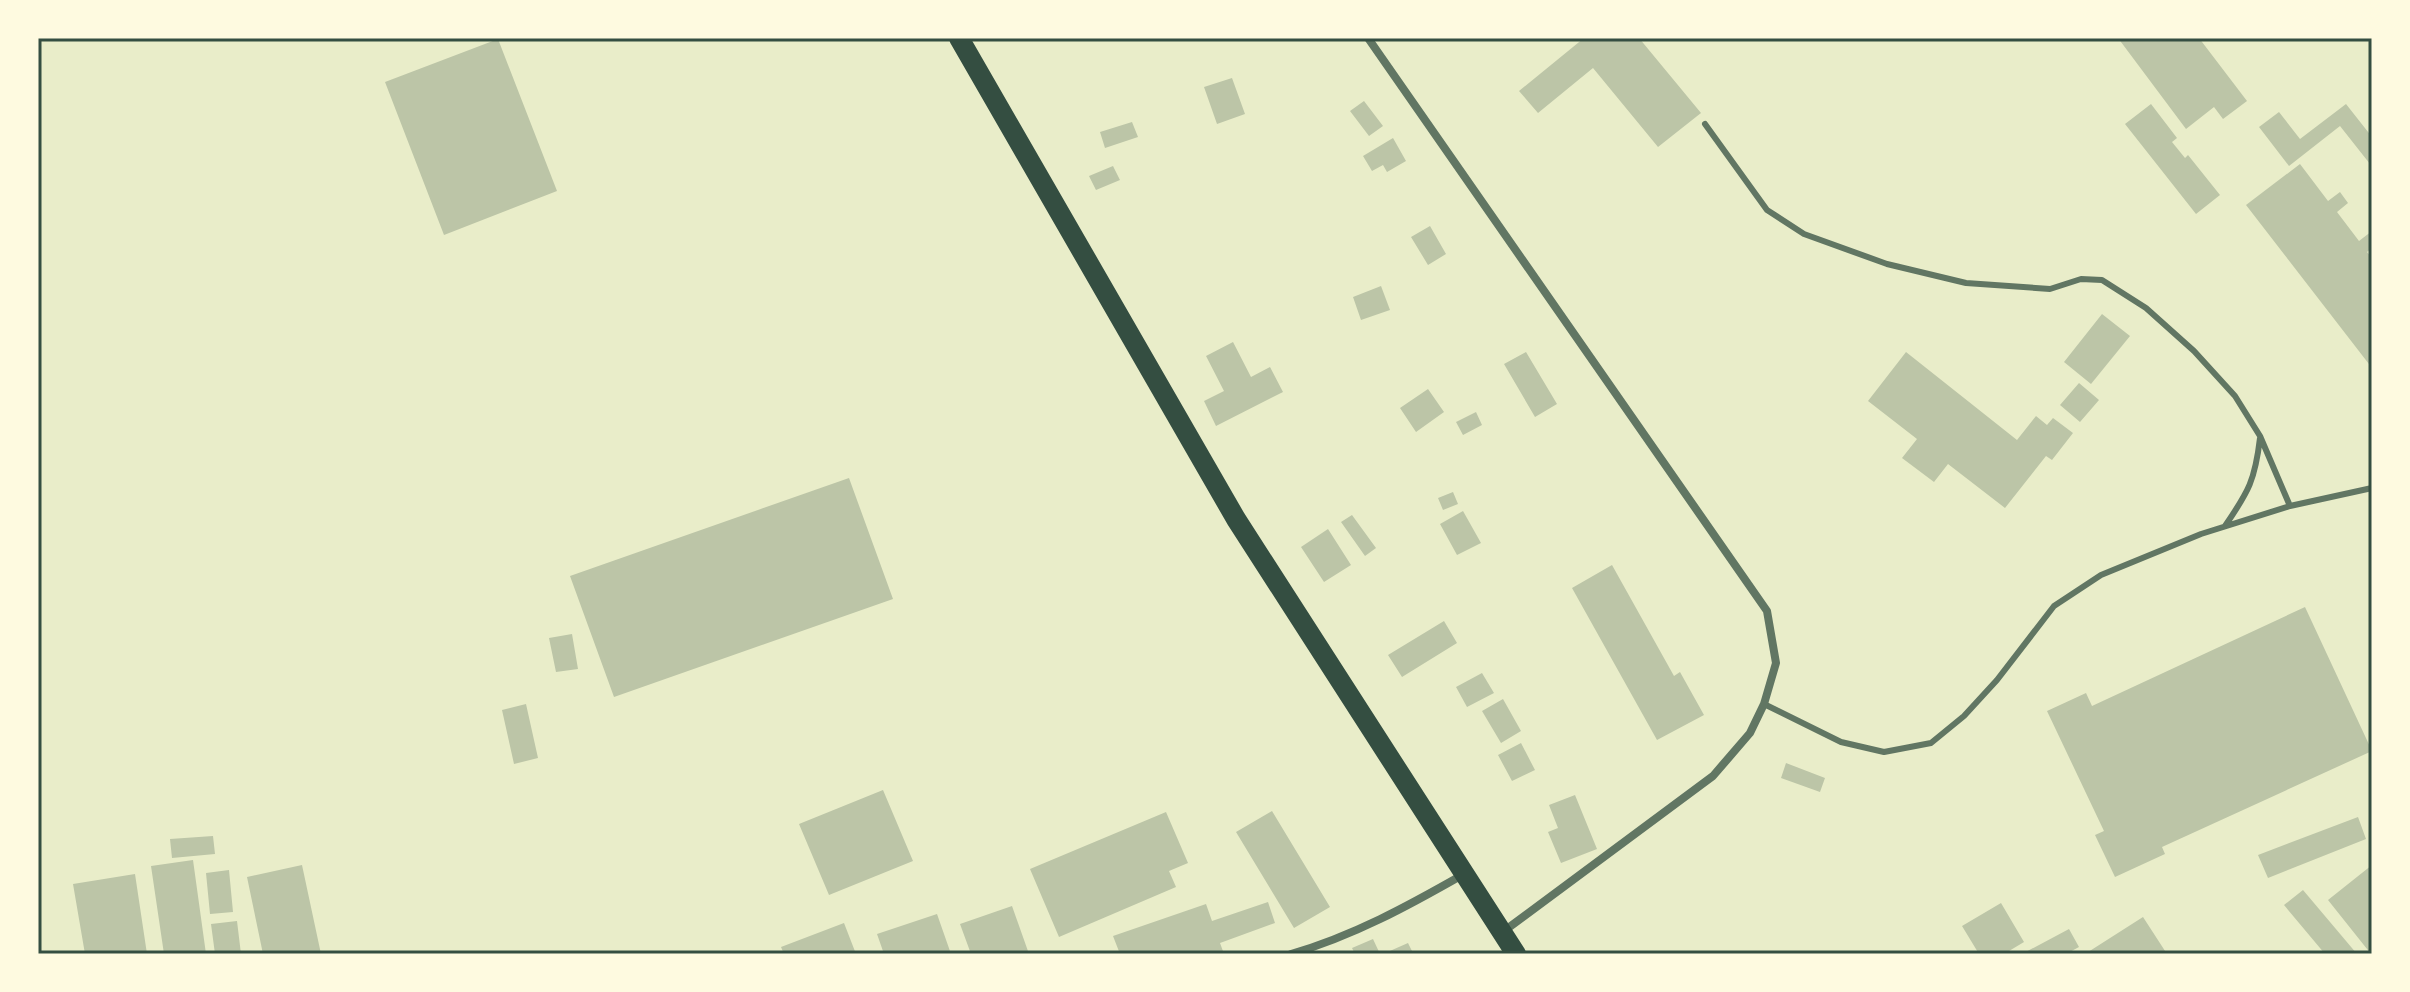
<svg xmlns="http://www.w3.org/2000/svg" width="2410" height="992" font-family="'Crimson Pro',serif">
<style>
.building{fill:#bcc5a7}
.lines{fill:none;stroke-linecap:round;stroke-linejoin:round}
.service{stroke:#617663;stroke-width:6}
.minor{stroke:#617663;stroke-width:8}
.primary{stroke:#344e41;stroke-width:20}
.neatline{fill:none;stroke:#344e41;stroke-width:3}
</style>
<rect width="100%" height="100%" fill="#e9edc9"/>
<path class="building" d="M 1584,38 L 1639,38 L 1701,113 L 1658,147 L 1593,68 L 1538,113 L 1519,91 Z
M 2118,38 L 2199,38 L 2247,101 L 2223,119 L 2214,107 L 2186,129 Z
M 498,39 L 557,191 L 444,235 L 385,82 Z
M 1232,78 L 1245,114 L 1217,124 L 1204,87 Z
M 1364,101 L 1383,126 L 1369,136 L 1350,111 Z
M 2151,104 L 2177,138 L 2172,142 L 2185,158 L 2188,155 L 2220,195 L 2196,214 L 2125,124 Z
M 2346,104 L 2372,137 L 2372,162 L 2370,164 L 2340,126 L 2289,166 L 2259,127 L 2279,112 L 2300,139 Z
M 1132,122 L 1138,137 L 1105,148 L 1100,132 Z
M 1393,138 L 1406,161 L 1387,172 L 1383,165 L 1372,171 L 1363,156 Z
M 2300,164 L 2328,201 L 2340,192 L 2348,203 L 2337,212 L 2359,241 L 2372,231 L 2372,248 L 2367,252 L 2372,258 L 2372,368 L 2246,205 Z
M 1113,166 L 1120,180 L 1096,190 L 1089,176 Z
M 1430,226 L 1446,254 L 1428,265 L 1411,237 Z
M 1381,286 L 1390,310 L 1361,320 L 1353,297 Z
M 2102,314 L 2130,336 L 2091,384 L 2064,362 Z
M 1233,342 L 1251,377 L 1270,367 L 1283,392 L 1216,426 L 1204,401 L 1224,391 L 1206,356 Z
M 1526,352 L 1557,404 L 1535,417 L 1504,364 Z
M 1906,352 L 2017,440 L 2036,416 L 2047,425 L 2053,418 L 2073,433 L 2052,460 L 2046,456 L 2005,508 L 1948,464 L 1934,482 L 1902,458 L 1917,439 L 1868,401 Z
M 2079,383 L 2099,400 L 2080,422 L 2060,405 Z
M 1428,389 L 1444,412 L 1416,432 L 1400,408 Z
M 1476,412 L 1482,425 L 1463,435 L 1456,422 Z
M 849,478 L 893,599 L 614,697 L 570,576 Z
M 1453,492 L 1458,504 L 1443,510 L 1438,498 Z
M 1463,511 L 1481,543 L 1457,555 L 1440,524 Z
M 1352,515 L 1376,548 L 1365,556 L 1341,522 Z
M 1328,529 L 1351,565 L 1324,582 L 1301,547 Z
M 1612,565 L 1674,676 L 1680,672 L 1704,715 L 1657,740 L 1572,588 Z
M 2305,607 L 2372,751 L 2162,847 L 2165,854 L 2115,877 L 2095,835 L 2104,831 L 2047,711 L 2086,693 L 2092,706 Z
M 1444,621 L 1457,643 L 1402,677 L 1388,655 Z
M 572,634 L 578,669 L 556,672 L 549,638 Z
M 1482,673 L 1494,693 L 1467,707 L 1456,687 Z
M 1503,699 L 1521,731 L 1501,743 L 1482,711 Z
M 526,704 L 538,758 L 514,764 L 502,710 Z
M 1521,743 L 1535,770 L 1512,781 L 1498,755 Z
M 1786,763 L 1825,778 L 1820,792 L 1781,778 Z
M 883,790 L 913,861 L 829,895 L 799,824 Z
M 1575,795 L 1597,849 L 1561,863 L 1548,832 L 1558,828 L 1549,805 Z
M 1272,811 L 1330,907 L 1294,928 L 1236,832 Z
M 1166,812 L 1188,863 L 1169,871 L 1176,887 L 1059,937 L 1030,869 Z
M 2358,817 L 2366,839 L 2268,878 L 2258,855 Z
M 213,836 L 215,854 L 172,858 L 170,839 Z
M 193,860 L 206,954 L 164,954 L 151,866 Z
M 302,865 L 321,954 L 263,954 L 247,877 Z
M 2372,865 L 2372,954 L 2371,954 L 2328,900 Z
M 229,870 L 233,912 L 210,914 L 206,873 Z
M 135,874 L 147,954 L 85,954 L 73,884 Z
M 2303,890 L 2357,954 L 2325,954 L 2284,905 Z
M 1268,902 L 1275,923 L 1220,943 L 1224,954 L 1120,954 L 1113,936 L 1206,904 L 1212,921 Z
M 2001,903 L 2024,942 L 2004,954 L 1979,954 L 1962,926 Z
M 1012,906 L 1029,954 L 971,954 L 960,924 Z
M 937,914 L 951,954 L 884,954 L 877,934 Z
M 2143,917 L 2167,954 L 2085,954 Z
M 237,921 L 241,954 L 215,954 L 211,924 Z
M 844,923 L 856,954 L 784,954 L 781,947 Z
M 2069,929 L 2079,947 L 2066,954 L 2022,954 Z
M 1373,939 L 1380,954 L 1355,954 L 1352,948 Z
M 1408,943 L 1413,953 L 1383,954 Z"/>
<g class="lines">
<path class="service" d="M 1705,124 L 1767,210 L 1804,234 L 1887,264 L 1966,283 L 2050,289 L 2081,279 L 2102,280 L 2146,308 L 2194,351 L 2235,396 L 2260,436 L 2290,506
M 2225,526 C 2249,491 2255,480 2260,438
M 1764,704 L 1841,742 L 1884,752 L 1931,743 L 1964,716 L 1997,680 L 2054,606 L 2101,575 L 2201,534 L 2290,506 L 2372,488"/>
<path class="minor" d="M 1368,38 L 1767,611 L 1776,663 L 1764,704 L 1750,733 L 1713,776 L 1504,931
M 1291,954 C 1353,936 1408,906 1464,874"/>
<path class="primary" d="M 959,38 L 1236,519 L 1516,954"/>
</g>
<rect width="2410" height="992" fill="none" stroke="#fefae0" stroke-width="80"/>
<rect x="40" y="40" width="2330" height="912" class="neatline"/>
</svg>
